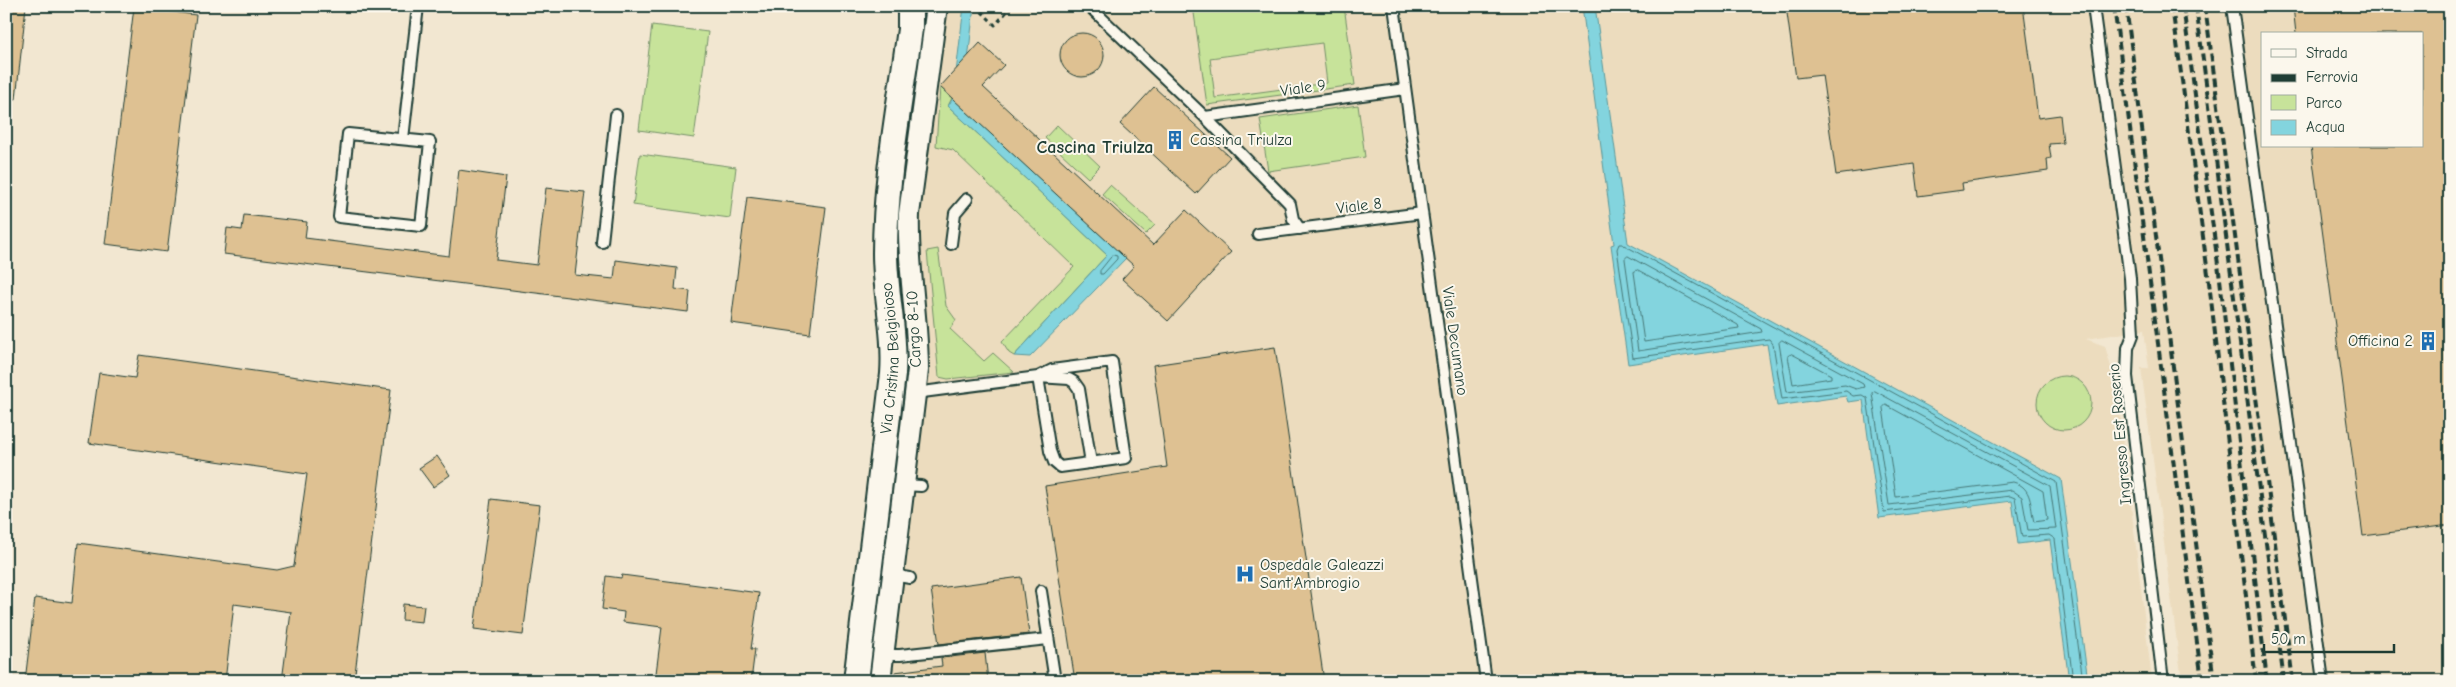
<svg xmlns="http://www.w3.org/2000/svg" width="2456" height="687" font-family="'Comic Neue',sans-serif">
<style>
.built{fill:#ecdcbe;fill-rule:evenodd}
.green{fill:#c7e39a;stroke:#739067;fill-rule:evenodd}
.water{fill:#83d4de;stroke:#5b989a}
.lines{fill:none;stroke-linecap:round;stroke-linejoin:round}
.shore{stroke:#477978;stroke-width:1}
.building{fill:#dec192;stroke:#1f3d34}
.service-casing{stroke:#1f3d34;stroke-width:14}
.minor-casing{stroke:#1f3d34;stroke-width:24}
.tertiary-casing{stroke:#1f3d34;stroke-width:28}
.path{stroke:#1f3d34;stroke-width:3;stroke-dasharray:4 4;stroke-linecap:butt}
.service{stroke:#fbf7ec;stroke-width:10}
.minor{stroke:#fbf7ec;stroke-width:20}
.tertiary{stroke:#fbf7ec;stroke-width:24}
.rail{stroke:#1f3d34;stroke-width:4;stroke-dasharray:8 4;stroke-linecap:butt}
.labels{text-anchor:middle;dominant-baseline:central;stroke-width:4;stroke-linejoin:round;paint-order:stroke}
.street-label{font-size:16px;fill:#1f3d34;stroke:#fbf7ec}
.poi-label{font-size:16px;fill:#1f3d34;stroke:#fbf7ec;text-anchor:start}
.neighbourhood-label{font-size:18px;font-weight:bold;fill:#1f3d34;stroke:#fbf7ec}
</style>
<rect width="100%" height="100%" fill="#f2e7d1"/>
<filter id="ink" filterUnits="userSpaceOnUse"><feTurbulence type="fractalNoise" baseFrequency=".02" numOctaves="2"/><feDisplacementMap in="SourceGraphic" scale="10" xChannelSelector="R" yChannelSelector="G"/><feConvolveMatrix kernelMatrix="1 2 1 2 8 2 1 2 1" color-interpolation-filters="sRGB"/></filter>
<g filter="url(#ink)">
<path class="built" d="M 926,6 L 2450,6 L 2450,681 L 2182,681 L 2141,368 L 2149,368 L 2144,330 L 2086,339 L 2105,346 L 2117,388 L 2152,681 L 867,681 L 910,366 L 901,210 ZM 2262,34 L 2422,34 L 2422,146 L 2262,146 Z"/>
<path class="green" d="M 1193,6 L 1344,6 L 1355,85 L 1207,105 ZM 1322,43 L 1327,83 L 1215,98 L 1210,58 Z
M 652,25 L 708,32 L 694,138 L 639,130 Z
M 940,87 L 952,98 L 948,106 L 1107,255 L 1014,356 L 1009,353 L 1002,342 L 1074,267 L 953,150 L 936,146 Z
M 1358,105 L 1365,157 L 1268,171 L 1260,119 Z
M 1057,125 L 1100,166 L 1088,178 L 1045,138 Z
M 640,154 L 736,167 L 730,218 L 633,205 Z
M 1110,185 L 1155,225 L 1146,234 L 1102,194 Z
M 938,249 L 946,306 L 956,320 L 950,329 L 984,361 L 993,353 L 1014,372 L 948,379 L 939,377 L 927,251 Z
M2037 403a27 27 0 1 1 54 0a27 27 0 1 1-54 0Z"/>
<path class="water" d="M 964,6 L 974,6 L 963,106 L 1126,258 L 1030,357 L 1014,356 L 1107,255 L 948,106 L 953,98 Z
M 1582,6 L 1595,6 L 1628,243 L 2061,479 L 2088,681 L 2069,681 L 2050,540 L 2018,544 L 2012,501 L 1879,518 L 1863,400 L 1848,402 L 1846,396 L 1777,406 L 1767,344 L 1628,364 L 1611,245 L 1614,244 Z"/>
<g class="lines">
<path class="shore" d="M 1113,255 L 1117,256 L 1117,259 L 1103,274 L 1100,274 L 1100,271 Z
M 1628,256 L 1761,329 L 1762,332 L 1638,351 L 1625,259 Z
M 1638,270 L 1738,325 L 1739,328 L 1644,342 L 1634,272 Z
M 1782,340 L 1863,384 L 1864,387 L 1856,389 L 1845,385 L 1787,392 L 1779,343 Z
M 1792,354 L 1831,375 L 1831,378 L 1793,384 L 1788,356 Z
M 1875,391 L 2050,486 L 2056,529 L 2028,530 L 2022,497 L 2012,490 L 1889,505 L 1872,393 Z
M 1886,405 L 2043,491 L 2047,520 L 2034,522 C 2030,506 2033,487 2013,482 L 1896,497 L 1883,408 Z
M 2073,681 L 2055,539 L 2049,535 L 2022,537 L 2015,498 L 2010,496 L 1884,512 L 1867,398 L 1862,395 L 1853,396 L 1846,391 L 1782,399 L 1773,344 L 1769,339 L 1633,358 L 1617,249 L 1619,244 L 1622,244 L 2056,482 L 2083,681"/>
</g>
<path class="building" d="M 6,6 L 26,6 L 16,99 L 6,99 Z
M 1786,6 L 2023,6 L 2038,118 L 2060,115 L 2063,143 L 2049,144 L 2051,158 L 2047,159 L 2048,171 L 1962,183 L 1963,190 L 1918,196 L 1914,164 L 1836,175 L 1822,75 L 1796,78 Z
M 2293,6 L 2450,6 L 2450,525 L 2363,536 L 2311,146 L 2422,146 L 2422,34 L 2296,34 Z
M 134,7 L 196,15 L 167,252 L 105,244 Z
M1060 55a22 22 0 1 1 44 0a22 22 0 1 1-44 0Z
M 980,43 L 1004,65 L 983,87 L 1153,245 L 1186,210 L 1231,252 L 1168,321 L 1122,279 L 1134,266 L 940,87 Z
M 1154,87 L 1230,157 L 1196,194 L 1120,124 Z
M 459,170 L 506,177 L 496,260 L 537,265 L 546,188 L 585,192 L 575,275 L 614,279 L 616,260 L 677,268 L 675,289 L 690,291 L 688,312 L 224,254 L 227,228 L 242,230 L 244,215 L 307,222 L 305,238 L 449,256 Z
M 747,197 L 826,207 L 810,334 L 731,323 Z
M 1275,347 L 1324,681 L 1075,681 L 1045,486 L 1167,467 L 1153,365 Z
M 139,355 L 391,390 L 354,681 L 282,681 L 291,612 L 234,604 L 225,681 L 25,681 L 35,598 L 72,603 L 78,543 L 277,570 L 294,566 L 307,474 L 89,443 L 99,373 L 135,378 Z
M 437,456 L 450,475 L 433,487 L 419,468 Z
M 491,499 L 540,505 L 523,635 L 474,629 Z
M 622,575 L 759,593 L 751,649 L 755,649 L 751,681 L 655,681 L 662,627 L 623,622 L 624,612 L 602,609 L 606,576 L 621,578 Z
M 1021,577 L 1029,634 L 939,644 L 931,589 Z
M 403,604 L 424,606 L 422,622 L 402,620 Z
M 985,653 L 988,681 L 895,681 L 895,672 L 942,666 L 941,658 Z"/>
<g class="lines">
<g class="service-casing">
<path id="service" d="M 1089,6 L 1205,117 L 1290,204 L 1293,219 L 1300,229
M 1394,6 L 1486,681
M 2093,6 L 2130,278 L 2133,335 L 2128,348 L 2127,376 L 2163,681
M 2232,6 L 2323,681
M 1205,117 L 1405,89
M 348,134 L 430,142 L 421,226 L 339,217 Z
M 403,139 L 418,6
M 1258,234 L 1422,213
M 602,242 L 616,115
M 951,244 L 955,213 L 967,199
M 1112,362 L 1126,458 L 1060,467 L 1054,462 L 1050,451 L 1038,377 L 1052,370 Z
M 915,393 L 1038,377 L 1069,379 L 1074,382 L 1079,389 L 1091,463
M 904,485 L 921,486
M 892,575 L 910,578
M 1041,591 L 1055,681
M 883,655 L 900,655 L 1048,639"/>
</g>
<g class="minor-casing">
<path id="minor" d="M 880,681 L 918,370 C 918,318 907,266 909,214 L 937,6"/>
</g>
<g class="tertiary-casing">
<g id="tertiary">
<path id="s1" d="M 856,681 L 893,374 C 896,332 885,294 885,253 C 885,178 900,103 910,29 L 910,6"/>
</g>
</g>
<path class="path" d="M 976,6 L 995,25 L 1012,6"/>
<use href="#service" class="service"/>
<use href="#minor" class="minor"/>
<use href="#tertiary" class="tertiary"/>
<path class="rail" d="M 2114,6 L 2202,681
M 2126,6 L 2214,681
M 2172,6 L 2208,274 L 2256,681
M 2183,6 L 2220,279 L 2267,681
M 2196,6 L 2284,681
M 2205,6 L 2293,681"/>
</g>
</g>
<defs>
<g id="building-bare" transform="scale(1.5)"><path d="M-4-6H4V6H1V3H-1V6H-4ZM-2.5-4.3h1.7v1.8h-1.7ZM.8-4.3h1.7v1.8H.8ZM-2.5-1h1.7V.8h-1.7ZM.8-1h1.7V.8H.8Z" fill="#1f6fb2" stroke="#fbf7ec" stroke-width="2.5" paint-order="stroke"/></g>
<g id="hospital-bare" transform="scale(1.5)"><path d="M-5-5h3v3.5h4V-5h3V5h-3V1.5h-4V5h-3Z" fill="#1f6fb2" stroke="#fbf7ec" stroke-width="2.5" paint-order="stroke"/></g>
</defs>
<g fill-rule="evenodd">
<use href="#building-bare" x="1175" y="140"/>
<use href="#building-bare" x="2428" y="341"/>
<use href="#hospital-bare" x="1245" y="574"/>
</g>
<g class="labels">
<g class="street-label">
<text transform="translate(1303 88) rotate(-8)">Viale 9</text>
<text transform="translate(1359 206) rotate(-7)">Viale 8</text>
<text transform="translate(914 329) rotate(-93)">Cargo 8-10</text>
<text transform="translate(1455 341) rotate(82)">Viale Decumano</text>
<text stroke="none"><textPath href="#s1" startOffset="325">Via Cristina Belgioioso</textPath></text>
<text transform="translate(2120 434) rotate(-95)">Ingresso Est Roserio</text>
</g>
<g class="poi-label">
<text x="1190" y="140">Cassina Triulza</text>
<text x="2413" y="341" text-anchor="end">Officina 2</text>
<text x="1260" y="565">Ospedale Galeazzi<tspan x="1260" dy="18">Sant'Ambrogio</tspan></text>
</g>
<g class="neighbourhood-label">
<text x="1095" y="147">Cascina Triulza</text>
</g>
</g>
<rect width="2456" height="687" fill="none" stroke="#fbf7ec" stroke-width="25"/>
<rect x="12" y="12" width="2431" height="662" fill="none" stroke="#1f3d34" stroke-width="2" filter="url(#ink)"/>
<rect x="2261" y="32" width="162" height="115" fill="#fbf7ec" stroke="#a3ada2"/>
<rect x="2271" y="49" width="25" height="8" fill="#fbf7ec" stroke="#a3ada2"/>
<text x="2306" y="58" font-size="15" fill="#1f3d34">Strada</text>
<rect x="2271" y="74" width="25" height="8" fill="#1f3d34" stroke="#a3ada2"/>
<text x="2306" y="82" font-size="15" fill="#1f3d34">Ferrovia</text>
<rect x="2271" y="95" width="25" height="15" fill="#c7e39a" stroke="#a3ada2"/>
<text x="2306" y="108" font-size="15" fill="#1f3d34">Parco</text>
<rect x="2271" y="120" width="25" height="15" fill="#83d4de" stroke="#a3ada2"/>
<text x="2306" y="132" font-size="15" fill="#1f3d34">Acqua</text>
<path d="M2264 644v8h130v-8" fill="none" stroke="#1f3d34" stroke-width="2.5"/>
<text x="2271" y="644" font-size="15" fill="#1f3d34" stroke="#fbf7ec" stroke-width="4" paint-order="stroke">50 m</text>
</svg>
